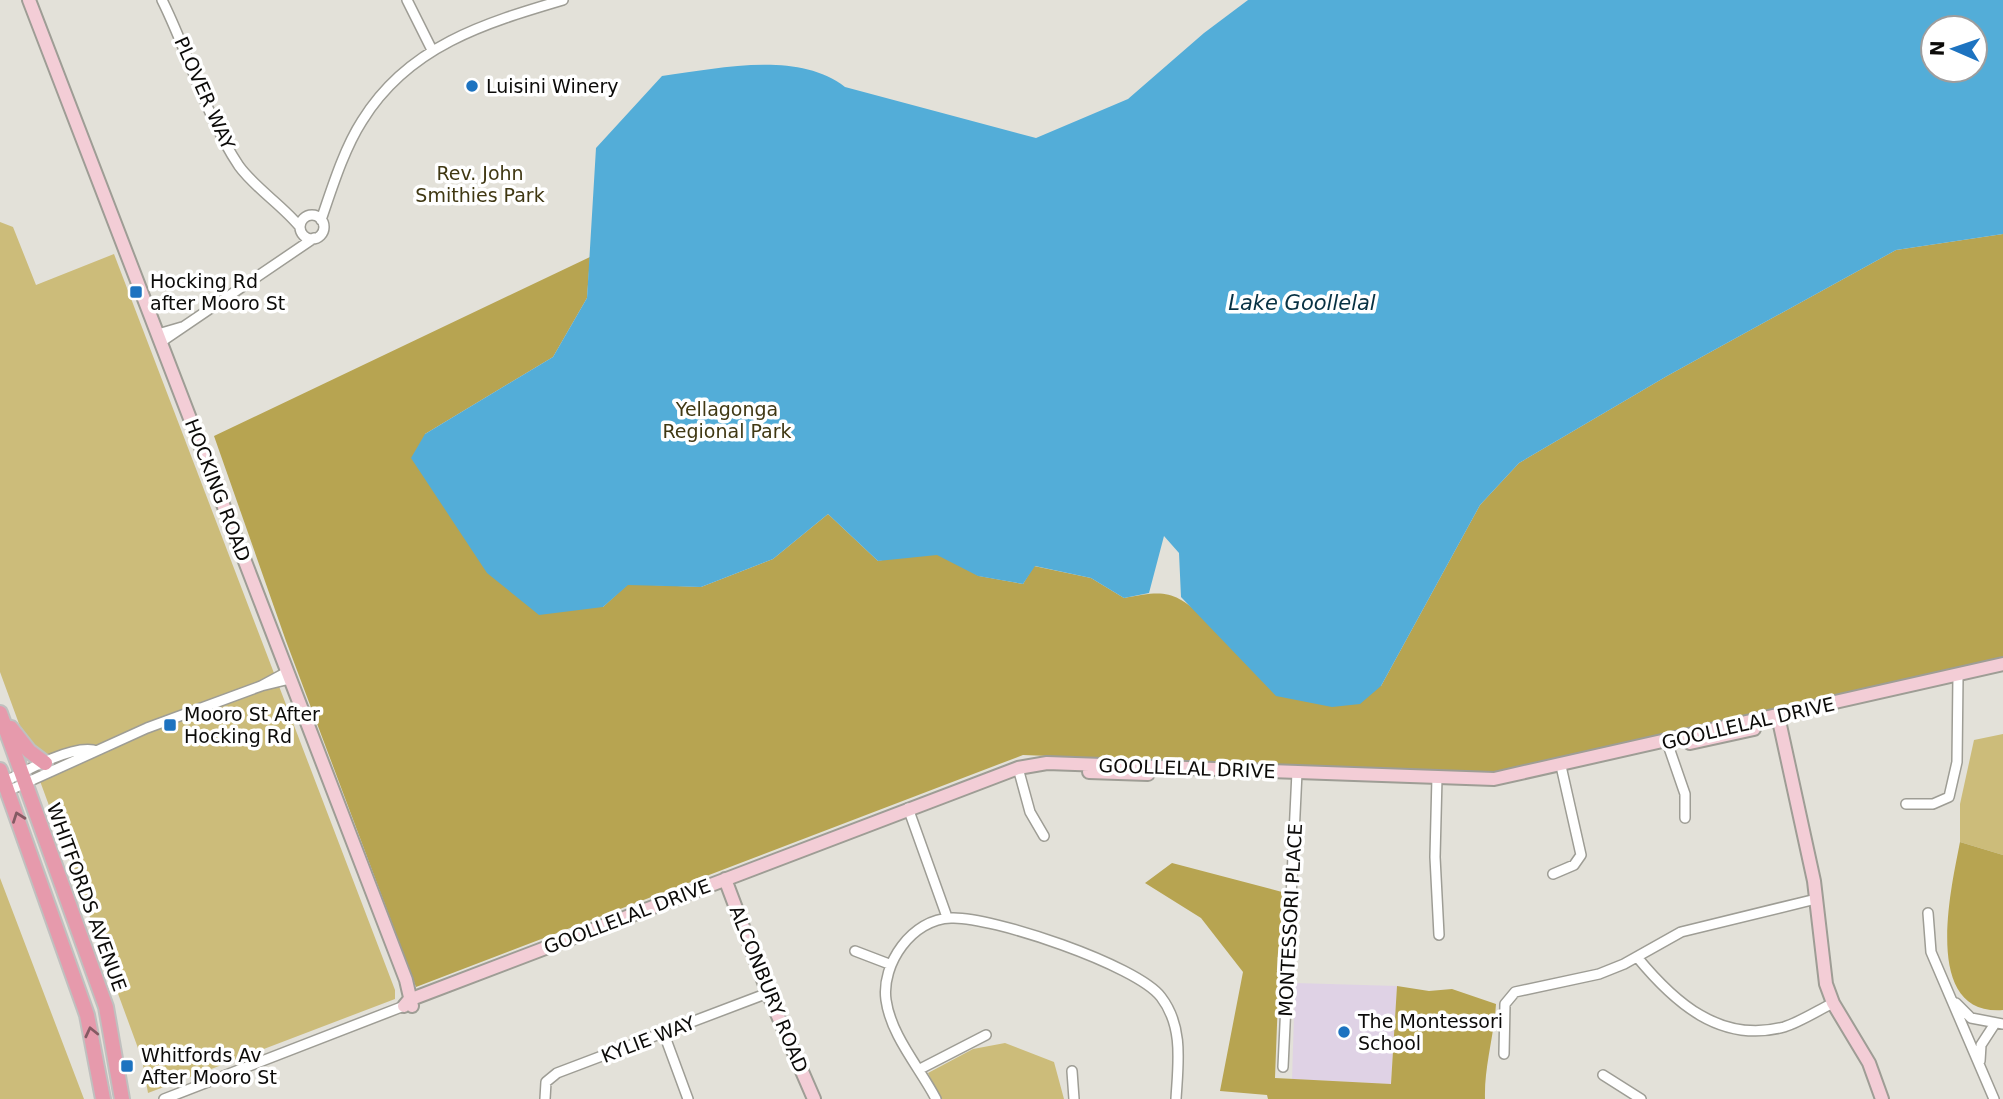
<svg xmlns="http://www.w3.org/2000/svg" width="2003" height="1099" font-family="'DejaVu Sans',sans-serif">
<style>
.education{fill:#dfd2e5}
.green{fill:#ccbc7a}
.forest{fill:#b7a451}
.water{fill:#53add8;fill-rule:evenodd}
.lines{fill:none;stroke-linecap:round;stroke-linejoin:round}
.street-casing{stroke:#9e9d95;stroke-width:12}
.secondary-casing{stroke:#9e9d95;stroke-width:16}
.primary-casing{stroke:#c0c0bf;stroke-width:18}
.street{stroke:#fff;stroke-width:9}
.secondary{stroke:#f3cdd6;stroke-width:12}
.primary{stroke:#e69aac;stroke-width:14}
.oneway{stroke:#845a63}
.poi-dot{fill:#1d73c0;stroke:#fff;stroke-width:2.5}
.labels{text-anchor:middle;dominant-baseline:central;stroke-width:7;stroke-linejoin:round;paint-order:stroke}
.poi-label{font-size:19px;fill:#0c0b09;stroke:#fff;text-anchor:start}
.street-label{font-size:19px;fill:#0c0b09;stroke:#fff}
.park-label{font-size:19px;fill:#403813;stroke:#fff}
.water-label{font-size:21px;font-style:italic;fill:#073143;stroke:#fff}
</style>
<rect width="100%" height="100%" fill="#e3e1d9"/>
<path class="education" d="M 1295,983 L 1397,986 L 1391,1084 L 1292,1079 Z"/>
<path class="green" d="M 0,222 L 13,227 L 36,285 L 114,254 L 395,990 L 395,999 L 148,1093 L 142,1059 L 0,672 Z
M 2003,734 L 2003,855 L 1960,842 L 1960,804 L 1974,740 Z
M 0,878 L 84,1099 L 0,1099 Z
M 1005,1043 L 1054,1062 L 1064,1099 L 940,1099 L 928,1073 L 973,1049 Z"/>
<path class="forest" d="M 2003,234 L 2003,665 L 1493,773 L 1023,755 L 416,987 L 286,641 L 214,436 L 590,257 L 587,298 L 553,357 L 425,434 L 603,607 L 628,584 L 701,587 L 773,559 L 828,514 L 878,561 L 931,549 L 979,576 L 1023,584 L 1034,566 L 1091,578 L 1124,598 C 1164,590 1174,590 1204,618 L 1381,686 L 1480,505 L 1519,463 L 1667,376 L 1896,250 Z
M 1960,842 L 2003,855 L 2003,1010 C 1921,1016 1951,889 1960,842 Z
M 1172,863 L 1282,892 L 1275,1078 L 1391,1084 L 1397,986 L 1429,991 L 1452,989 L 1496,1004 C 1494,1036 1484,1067 1485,1099 L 1268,1099 L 1267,1095 L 1220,1091 L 1243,972 L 1201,918 L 1145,883 Z"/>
<path class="water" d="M 1248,0 L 2003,0 L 2003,234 L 1896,250 L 1667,376 L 1519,463 L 1480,505 L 1381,686 L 1360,704 L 1332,707 L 1276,696 L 1181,597 L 1179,553 L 1164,536 L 1149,593 L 1124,598 L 1091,578 L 1035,566 L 1023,584 L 978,576 L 937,555 L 878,561 L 828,514 L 773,559 L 701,587 L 628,585 L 603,607 L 539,615 L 487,573 L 411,458 L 425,434 L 553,357 L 587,298 L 596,148 L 662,76 C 718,69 797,50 845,87 L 1036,138 L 1128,99 L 1204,33 ZM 1933,28 L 1975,28 L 1975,70 L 1933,70 Z"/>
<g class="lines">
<g class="street-casing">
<path id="street" d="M 162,0 C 189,54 205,115 239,166 C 255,188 282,205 300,227
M 407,0 L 432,50
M300 227a12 12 0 1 1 24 0a12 12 0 1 1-24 0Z
M 321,220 C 332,188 344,149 362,121 C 408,46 485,23 563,0
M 158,334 L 182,327
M 161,342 L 314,238
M 261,686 L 287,672
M 1667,742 L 1685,794 L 1685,818
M 1018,768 L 1030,812 L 1044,836
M 1437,777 L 1435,857 L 1439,935
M 4,782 C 25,771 70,746 93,750
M 8,791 L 147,728 L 261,686 L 290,679
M 1906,804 L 1933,804 L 1949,797 L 1957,762 L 1958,676
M 908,808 L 947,917
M 1553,874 L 1574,865 L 1581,855 L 1561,766
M 1928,913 L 1931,952 L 1994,1099
M 855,951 L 889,964
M 1637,957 C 1674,1002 1720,1044 1784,1027 C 1800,1022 1817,1011 1833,1003
M 1956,1003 L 1971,1018 L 2003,1024
M 664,1034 L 688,1099
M 1504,1054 L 1505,1004 L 1515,992 L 1599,974 L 1624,964 L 1681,932 L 1816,899
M 1980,1061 L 1981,1045 L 1994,1025
M 1283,1067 L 1297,772
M 920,1069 L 986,1035
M 1072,1071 L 1074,1099
M 1603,1075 L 1641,1099
M 164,1099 L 404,1006
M 545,1099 L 546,1082 L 557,1073 L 768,993
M 936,1099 C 920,1068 891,1036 886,1000 C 881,964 912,919 951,918 C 991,916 1137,965 1161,997 C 1184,1027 1178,1064 1176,1099"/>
</g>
<g class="secondary-casing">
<path id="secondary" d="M 29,0 L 406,980 L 412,1006
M 1778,716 L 1814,881 L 1826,984 L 1833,1003 L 1869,1063 L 1882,1099
M 1690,743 L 1754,729
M 1089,772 L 1148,774
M 725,879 L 768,993 L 814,1099
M 404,1006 L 409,1000 L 1018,768 L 1047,763 L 1494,779 L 2003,664"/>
</g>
<g class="primary-casing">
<path id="primary" d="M 0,713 L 106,1007 L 122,1099
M 11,728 L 29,751 L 45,763
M 0,770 L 87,1015 L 103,1099"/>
</g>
<use href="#street" class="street"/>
<use href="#secondary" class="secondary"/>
<use href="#primary" class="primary"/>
</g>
<defs><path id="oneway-chevron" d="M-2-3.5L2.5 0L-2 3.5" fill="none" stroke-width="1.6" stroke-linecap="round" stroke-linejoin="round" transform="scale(1.75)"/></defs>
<g class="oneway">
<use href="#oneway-chevron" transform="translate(18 817) rotate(-110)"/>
<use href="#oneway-chevron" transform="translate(91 1032) rotate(-103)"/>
</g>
<g class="poi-dot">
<circle cx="472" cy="86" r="7"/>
<rect x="129" y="285" width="14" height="14" rx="3.5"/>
<rect x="163" y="718" width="14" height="14" rx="3.5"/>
<circle cx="1344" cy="1032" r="7"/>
<rect x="120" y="1059" width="14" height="14" rx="3.5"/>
</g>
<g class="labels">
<g class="poi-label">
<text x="486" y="86">Luisini Winery</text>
<text x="150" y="281">Hocking Rd<tspan x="150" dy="22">after Mooro St</tspan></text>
<text x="184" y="714">Mooro St After<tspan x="184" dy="22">Hocking Rd</tspan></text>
<text x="1358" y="1021">The Montessori<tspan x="1358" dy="22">School</tspan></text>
<text x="141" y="1055">Whitfords Av<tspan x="141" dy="22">After Mooro St</tspan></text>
</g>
<g class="street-label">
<text transform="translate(205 93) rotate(66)">PLOVER WAY</text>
<text transform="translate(218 490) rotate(69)">HOCKING ROAD</text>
<text transform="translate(1748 723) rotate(-13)">GOOLLELAL DRIVE</text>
<text transform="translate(1187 768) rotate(2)">GOOLLELAL DRIVE</text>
<text transform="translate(87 897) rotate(70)">WHITFORDS AVENUE</text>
<text transform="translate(627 916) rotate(-21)">GOOLLELAL DRIVE</text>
<text transform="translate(1290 920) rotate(-87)">MONTESSORI PLACE</text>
<text transform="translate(769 989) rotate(68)">ALCONBURY ROAD</text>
<text transform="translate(648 1039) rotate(-21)">KYLIE WAY</text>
</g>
<g class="park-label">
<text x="480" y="173">Rev. John<tspan x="480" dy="22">Smithies Park</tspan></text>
<text x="727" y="409">Yellagonga<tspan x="727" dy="22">Regional Park</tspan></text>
</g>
<g class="water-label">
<text x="1302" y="303">Lake Goollelal</text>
</g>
</g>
<g transform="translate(1954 49) rotate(272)"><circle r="33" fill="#ffffff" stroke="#9e9d9d" stroke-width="2"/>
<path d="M0-5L12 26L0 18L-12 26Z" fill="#1d73c0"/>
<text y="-10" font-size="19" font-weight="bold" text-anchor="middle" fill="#0c0b09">N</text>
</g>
</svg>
